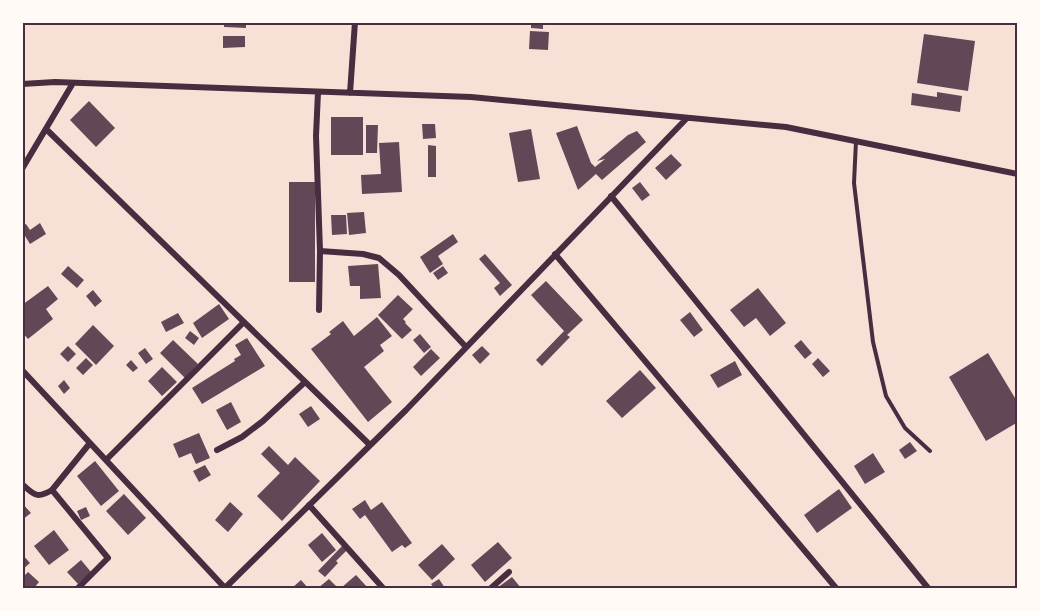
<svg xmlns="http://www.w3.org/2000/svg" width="1040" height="611" font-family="'Work Sans',sans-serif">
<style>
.building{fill:#644757}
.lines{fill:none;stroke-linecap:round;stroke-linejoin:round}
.service{stroke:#4a2c40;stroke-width:4}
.minor{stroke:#4a2c40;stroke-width:6}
.neatline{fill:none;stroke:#4a2c40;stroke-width:2}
</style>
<rect width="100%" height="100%" fill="#f7e1d7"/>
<path class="building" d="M 224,22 L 246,22 L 246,28 L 224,27 Z
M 531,22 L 543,22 L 543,29 L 531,28 Z
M 530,31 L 549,32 L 548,50 L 529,49 Z
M 924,34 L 975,41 L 968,91 L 917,83 Z
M 223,36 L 245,36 L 245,47 L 223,48 Z
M 937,92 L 962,96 L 960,112 L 911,105 L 912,93 L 937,97 Z
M 89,101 L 115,128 L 96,147 L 70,120 Z
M 331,117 L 363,117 L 363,155 L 331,155 Z
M 422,124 L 435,124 L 436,138 L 423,139 Z
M 366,125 L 378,125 L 377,153 L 366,153 Z
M 577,126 L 591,163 L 595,167 L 605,159 L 597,161 L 628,135 L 637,131 L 646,142 L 602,180 L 596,174 L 578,190 L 556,133 Z
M 531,129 L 540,179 L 518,182 L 509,133 Z
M 399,142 L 402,192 L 362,194 L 361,175 L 381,174 L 379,143 Z
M 428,145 L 436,146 L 436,177 L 428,177 Z
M 671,154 L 682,165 L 666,180 L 655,168 Z
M 289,182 L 315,182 L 315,282 L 289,282 Z
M 640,182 L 650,195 L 642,201 L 632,188 Z
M 364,212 L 366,233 L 349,235 L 347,213 Z
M 331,215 L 346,215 L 347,234 L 332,235 Z
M 40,223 L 46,234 L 30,244 L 22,231 L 22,226 L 26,224 L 30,230 Z
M 453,234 L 458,242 L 438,256 L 443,264 L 430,273 L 420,257 Z
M 485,254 L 512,285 L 500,296 L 494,288 L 500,283 L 479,259 Z
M 378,264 L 381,298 L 360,299 L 360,286 L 350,286 L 348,266 Z
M 68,266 L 84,280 L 77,288 L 61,274 Z
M 443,266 L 448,273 L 438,280 L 433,273 Z
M 546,281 L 583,320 L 567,335 L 570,337 L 542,366 L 536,360 L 564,331 L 531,295 Z
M 48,286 L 58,299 L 46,309 L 53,319 L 28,339 L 22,332 L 22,305 Z
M 758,288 L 786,323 L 770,336 L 756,318 L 744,327 L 730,310 Z
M 93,290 L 102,301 L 95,307 L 86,296 Z
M 398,295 L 413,309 L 403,319 L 406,322 L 405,323 L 412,330 L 402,339 L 378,315 Z
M 219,304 L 229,319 L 202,338 L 193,323 Z
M 690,312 L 703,330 L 694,337 L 680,320 Z
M 178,313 L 184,323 L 166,332 L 161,322 Z
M 377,317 L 392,336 L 380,345 L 384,351 L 364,367 L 392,402 L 368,422 L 311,349 L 331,334 L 329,332 L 343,321 L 354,336 Z
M 93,325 L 114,346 L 96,365 L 75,344 Z
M 190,331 L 199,338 L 194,345 L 185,338 Z
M 420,334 L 431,347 L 424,353 L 413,340 Z
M 247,338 L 265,366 L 202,404 L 192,388 L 235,361 L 234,359 L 241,355 L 235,345 Z
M 173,340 L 198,364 L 185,378 L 160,353 Z
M 801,340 L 812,353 L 805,359 L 794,346 Z
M 68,346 L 76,354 L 68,362 L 60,354 Z
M 482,346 L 490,354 L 480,364 L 472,355 Z
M 145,348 L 153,359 L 146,364 L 138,353 Z
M 431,349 L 440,358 L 421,376 L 413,367 Z
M 988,353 L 1018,403 L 1018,422 L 986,441 L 949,377 Z
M 86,358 L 93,365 L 83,375 L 76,368 Z
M 818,358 L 830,371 L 823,377 L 812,364 Z
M 131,360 L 138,368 L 133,372 L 126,365 Z
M 735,361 L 742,375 L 718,388 L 710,375 Z
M 162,367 L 177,382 L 162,396 L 148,381 Z
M 640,370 L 656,388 L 622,418 L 606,401 Z
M 64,380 L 70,388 L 64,394 L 58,386 Z
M 231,402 L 241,422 L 227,430 L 216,410 Z
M 311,406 L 320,419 L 308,427 L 299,414 Z
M 199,433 L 210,458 L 196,464 L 191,453 L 179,458 L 173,444 Z
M 910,442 L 917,451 L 905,459 L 899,450 Z
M 269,446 L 288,465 L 295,457 L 320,481 L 282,521 L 257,496 L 280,473 L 261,454 Z
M 873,453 L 885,472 L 865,484 L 854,466 Z
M 95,461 L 119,491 L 101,506 L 77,476 Z
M 205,465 L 211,475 L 199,482 L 193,471 Z
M 839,489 L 852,508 L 817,533 L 804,515 Z
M 124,494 L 146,518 L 128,535 L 106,511 Z
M 365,500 L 371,510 L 382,502 L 412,543 L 405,548 L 402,545 L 392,552 L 365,515 L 360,519 L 352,509 Z
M 230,502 L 243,514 L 228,532 L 215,520 Z
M 22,503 L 31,513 L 22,520 Z
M 86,507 L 90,516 L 81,520 L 77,511 Z
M 54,530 L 69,550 L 49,565 L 34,546 Z
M 322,533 L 336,550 L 322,562 L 308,545 Z
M 498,542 L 512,558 L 485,582 L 471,565 Z
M 442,544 L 455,559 L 432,580 L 418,565 Z
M 343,545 L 348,549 L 336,561 L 338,563 L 325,577 L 318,571 Z
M 22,554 L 30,563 L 22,570 Z
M 81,560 L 91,572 L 78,584 L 67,572 Z
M 28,572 L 39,582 L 34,588 L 22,588 L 22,578 Z
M 356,575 L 368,588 L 341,588 Z
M 512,577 L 521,588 L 497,588 Z
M 329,579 L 338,588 L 318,588 Z
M 439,579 L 445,588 L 434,588 L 431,584 Z
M 301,580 L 308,588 L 292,588 Z"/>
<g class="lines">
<path class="service" d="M 856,141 L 854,183 L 873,342 L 886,396 L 905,428 L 930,451"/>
<path class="minor" d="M 22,84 L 55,82 L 471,97 L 786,127 L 1018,174
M 318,92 L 316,136 L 320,251 L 319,310
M 350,93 L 355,22
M 46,129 L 370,445
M 22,169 L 73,83
M 611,196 L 928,588
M 320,251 L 363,254 L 379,258 L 399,275 L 466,347
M 555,254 L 836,588
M 22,370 L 225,588 L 406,410 L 687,118
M 217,450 L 242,437 L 263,421 L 305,382
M 106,460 L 244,322
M 22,484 C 34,495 37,499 52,490
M 309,505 L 383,588
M 78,588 L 108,558 L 52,490 L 90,443
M 491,588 L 509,572"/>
</g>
<rect width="1040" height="611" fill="none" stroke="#fffaf5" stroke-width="48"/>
<rect x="24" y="24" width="992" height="563" class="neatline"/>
</svg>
